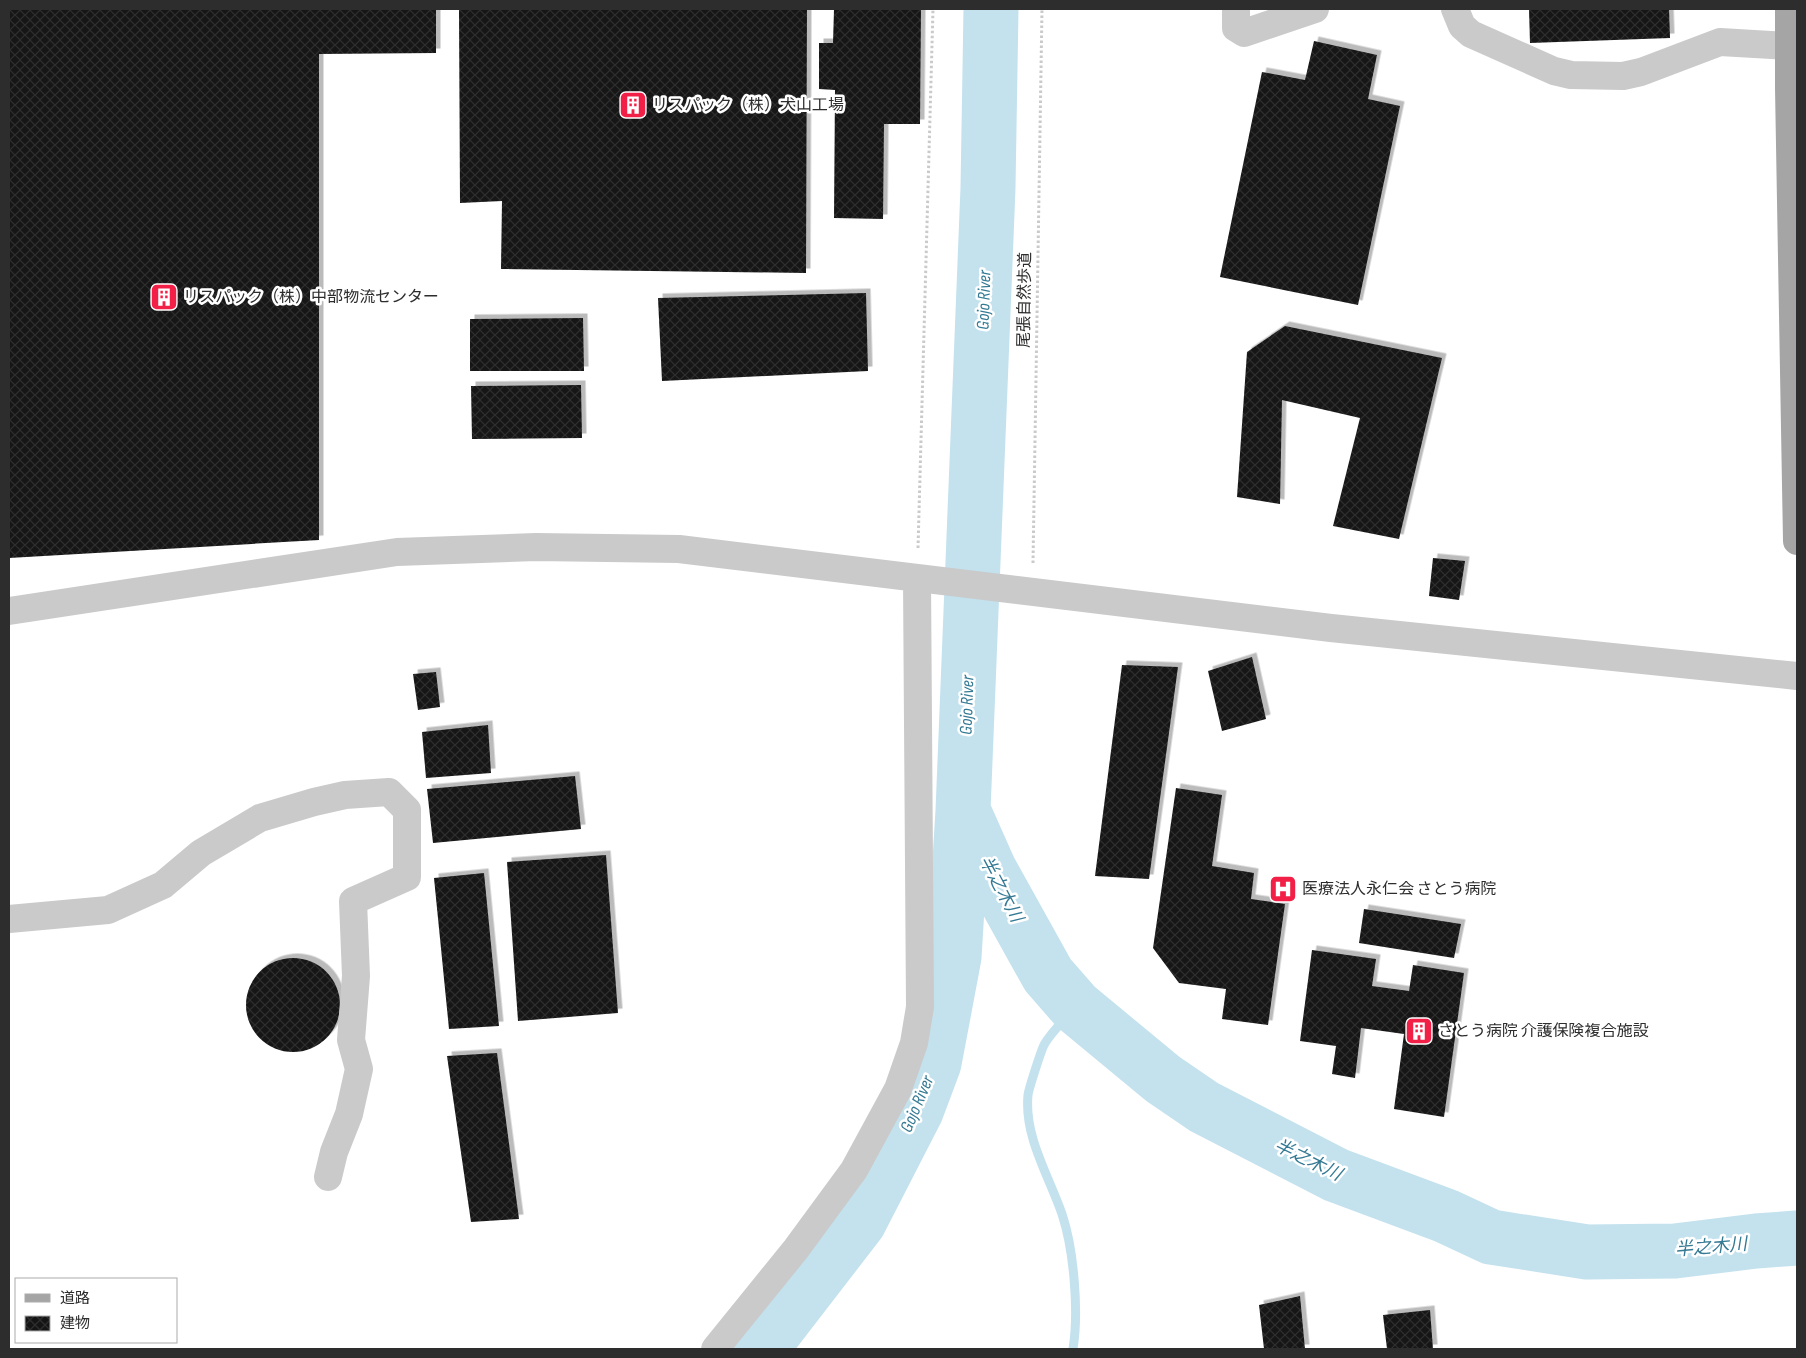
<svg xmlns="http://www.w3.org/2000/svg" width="1806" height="1358" font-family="'Sofia Sans Condensed','Noto Sans JP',sans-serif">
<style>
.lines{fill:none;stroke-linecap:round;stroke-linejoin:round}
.stream{stroke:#c3e2ee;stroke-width:9}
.river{stroke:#c3e2ee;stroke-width:55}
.building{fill:url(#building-cross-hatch);filter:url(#shadow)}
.path{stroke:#cacaca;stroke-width:3;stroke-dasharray:2.5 2.5;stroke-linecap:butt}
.minor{stroke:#cacaca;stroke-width:28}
.major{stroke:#a5a5a5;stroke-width:28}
.labels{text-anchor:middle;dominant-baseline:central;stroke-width:5;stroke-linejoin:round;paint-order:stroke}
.poi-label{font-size:16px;fill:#2d2d2d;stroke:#fff;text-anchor:start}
.street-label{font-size:16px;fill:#2d2d2d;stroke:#fff}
.water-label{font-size:18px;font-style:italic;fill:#357a94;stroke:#fff}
</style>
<defs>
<pattern id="building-cross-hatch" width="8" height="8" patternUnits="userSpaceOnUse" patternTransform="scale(1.25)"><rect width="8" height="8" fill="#141414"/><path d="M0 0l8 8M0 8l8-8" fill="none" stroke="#2e2e2e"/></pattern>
<filter id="shadow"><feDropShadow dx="4.5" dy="-4.5" stdDeviation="0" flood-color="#0004"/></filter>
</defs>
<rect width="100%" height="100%" fill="#fff"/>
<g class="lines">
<path class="stream" d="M 1073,1349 C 1079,1312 1074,1250 1062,1214 C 1049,1176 1024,1137 1028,1095 C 1029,1088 1041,1051 1044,1045 C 1051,1032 1066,1018 1076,1007"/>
<path class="river" d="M 965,815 L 989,869 L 1048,975 L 1076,1007 L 1163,1079 L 1204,1107 L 1336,1175 L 1446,1216 L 1491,1237 L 1587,1252 L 1675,1251 L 1756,1241 L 1797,1238
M 761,1349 L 859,1222 L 916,1111 L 934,1063 L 954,957 L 963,811 L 988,188 L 991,9"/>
</g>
<path class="building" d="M 9,9 L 436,9 L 436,53 L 319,54 L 319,540 L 9,558 Z
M 459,9 L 807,9 L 806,273 L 501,269 L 502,201 L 460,203 Z
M 834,9 L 921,9 L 920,124 L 884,124 L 883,219 L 834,218 L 835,90 L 819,89 L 819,43 L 833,43 Z
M 1529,9 L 1669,9 L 1670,38 L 1530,43 Z
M 1314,41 L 1377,55 L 1368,99 L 1400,106 L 1358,305 L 1220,277 L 1262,72 L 1305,80 Z
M 866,293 L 868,371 L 662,381 L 658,298 Z
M 583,318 L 584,371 L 470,371 L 470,319 Z
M 1285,326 L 1442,358 L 1399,539 L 1333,526 L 1360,418 L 1282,400 L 1280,504 L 1237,497 L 1247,352 Z
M 581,385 L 582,438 L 472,439 L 471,386 Z
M 1433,558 L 1465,561 L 1459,600 L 1429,596 Z
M 1252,657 L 1266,719 L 1222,731 L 1208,671 Z
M 1122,665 L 1178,667 L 1149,879 L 1095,876 Z
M 436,672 L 440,707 L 418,710 L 413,674 Z
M 488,725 L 491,773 L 426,778 L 422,732 Z
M 575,776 L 581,829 L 433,843 L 427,789 Z
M 1176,788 L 1222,795 L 1212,866 L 1254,873 L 1251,899 L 1285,904 L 1268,1025 L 1222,1019 L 1226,989 L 1179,983 L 1153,948 Z
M 606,855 L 618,1013 L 518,1021 L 507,862 Z
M 484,873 L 499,1026 L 449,1029 L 434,878 Z
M 1364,909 L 1461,924 L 1454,958 L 1359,943 Z
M 1312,950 L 1376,959 L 1372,986 L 1409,991 L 1413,965 L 1464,973 L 1444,1117 L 1394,1109 L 1404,1034 L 1361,1028 L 1355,1078 L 1332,1074 L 1336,1046 L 1300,1041 Z
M246 1005a47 47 0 1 1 94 0a47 47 0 1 1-94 0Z
M 497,1053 L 519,1219 L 471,1222 L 447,1056 Z
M 1300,1296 L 1305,1349 L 1264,1349 L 1259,1305 Z
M 1430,1310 L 1433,1349 L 1387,1349 L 1383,1315 Z"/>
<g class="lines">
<path class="path" d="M 918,548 L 933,9
M 1033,563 L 1042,9"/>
<path class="minor" d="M 1236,9 L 1236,28 L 1244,33 L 1315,9
M 1455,9 L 1462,26 L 1471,34 L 1554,71 L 1571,75 L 1623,76 L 1641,72 L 1720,42 L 1789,46
M 9,611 L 397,552 L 536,547 L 679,549 L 1331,628 L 1797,676
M 9,919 L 108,910 L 163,885 L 201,853 L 260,818 L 314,802 L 345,795 L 389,792 L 407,810 L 407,877 L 353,901 L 356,976 L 351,1040 L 359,1069 L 349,1114 L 334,1152 L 328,1177
M 715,1349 L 796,1249 L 854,1170 L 898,1089 L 914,1043 L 920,1007 L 917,579"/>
<path class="major" d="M 1789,9 L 1789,88 L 1797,541"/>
</g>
<defs>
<g id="building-square" transform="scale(1.4375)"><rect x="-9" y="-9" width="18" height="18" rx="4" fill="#f22046" stroke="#fff"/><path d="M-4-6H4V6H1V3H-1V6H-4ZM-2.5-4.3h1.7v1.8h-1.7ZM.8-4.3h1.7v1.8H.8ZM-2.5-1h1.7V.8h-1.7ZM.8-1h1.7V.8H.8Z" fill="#fff"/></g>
<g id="hospital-square" transform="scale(1.4375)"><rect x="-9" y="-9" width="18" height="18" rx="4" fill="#f22046" stroke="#fff"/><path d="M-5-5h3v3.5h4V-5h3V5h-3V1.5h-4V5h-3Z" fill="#fff"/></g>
</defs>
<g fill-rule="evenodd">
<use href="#building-square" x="633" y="105"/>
<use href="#building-square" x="164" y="297"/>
<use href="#hospital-square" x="1283" y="889"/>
<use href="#building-square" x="1419" y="1031"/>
</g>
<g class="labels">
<g class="poi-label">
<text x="652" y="105">リスパック（株）犬山工場</text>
<text x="183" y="297">リスパック（株）中部物流センター</text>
<text x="1302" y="889">医療法人永仁会 さとう病院</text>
<text x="1438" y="1031">さとう病院 介護保険複合施設</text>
</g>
<g class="street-label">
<text transform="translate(1025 300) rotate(-89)">尾張自然歩道</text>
</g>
<g class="water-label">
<text transform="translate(984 300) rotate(-88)">Gojo River</text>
<text transform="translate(967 705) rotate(-88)">Gojo River</text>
<text transform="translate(1001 889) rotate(62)">半之木川</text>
<text transform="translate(917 1104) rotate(-67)">Gojo River</text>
<text transform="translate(1308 1160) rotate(26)">半之木川</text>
<text transform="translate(1711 1247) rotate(-5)">半之木川</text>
</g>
</g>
<rect width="1806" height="1358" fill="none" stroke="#2d2d2d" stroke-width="20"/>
<rect x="15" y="1278" width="162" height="65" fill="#ffffff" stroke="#ababab"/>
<rect x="25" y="1294" width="25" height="8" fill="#a5a5a5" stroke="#ababab"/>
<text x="60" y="1303" font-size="15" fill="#2d2d2d">道路</text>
<rect x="25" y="1316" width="25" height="15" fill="url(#building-cross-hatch)" stroke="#ababab"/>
<text x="60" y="1328" font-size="15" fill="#2d2d2d">建物</text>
</svg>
